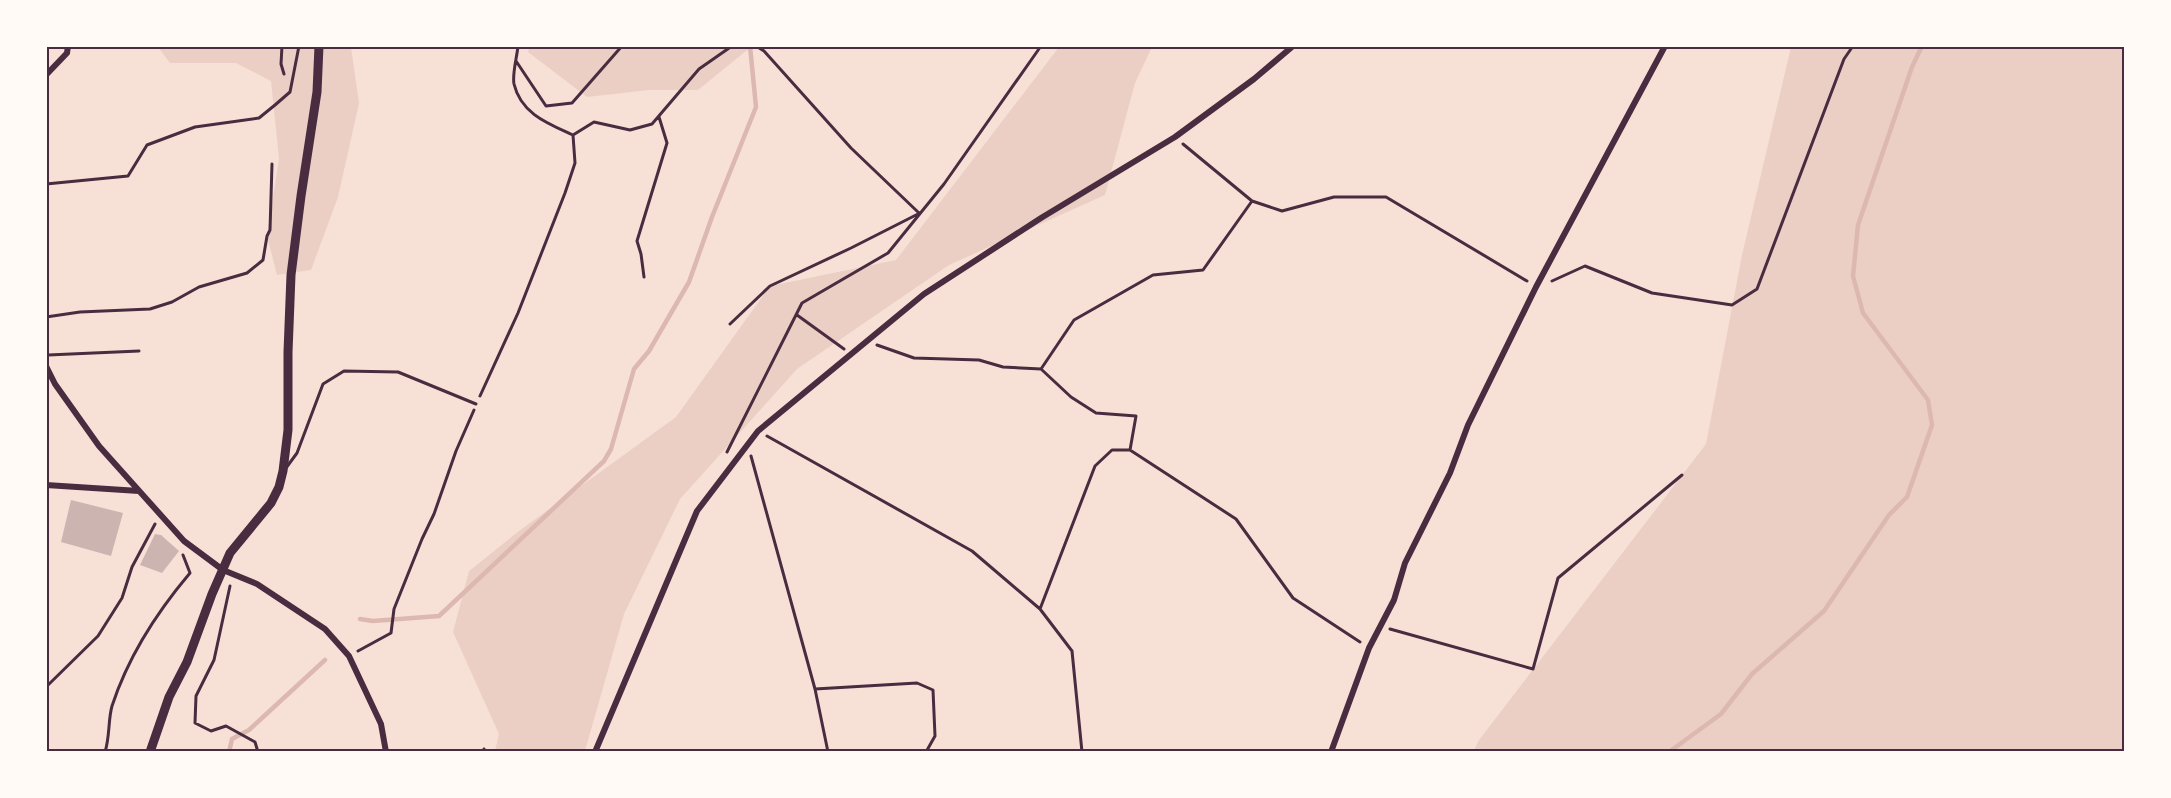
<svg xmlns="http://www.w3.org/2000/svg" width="2171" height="798" font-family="Manrope,sans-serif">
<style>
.green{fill:#ebcfc5}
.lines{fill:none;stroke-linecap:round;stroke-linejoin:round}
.stream{stroke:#dcb8b0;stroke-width:4.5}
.building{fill:#ccb4b1}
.path{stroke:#4a2c40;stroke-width:3}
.service{stroke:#4a2c40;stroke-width:3}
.minor{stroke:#4a2c40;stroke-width:6}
.secondary{stroke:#4a2c40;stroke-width:9}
.neatline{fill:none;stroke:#4a2c40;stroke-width:2}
</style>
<rect width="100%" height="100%" fill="#f7e1d7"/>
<path class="green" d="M 530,46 L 751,47 L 698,90 L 649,90 L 587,97 L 528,52 Z
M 158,47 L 351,47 L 359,103 L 338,197 L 311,270 L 277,275 L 267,236 L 279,159 L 271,81 L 236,63 L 170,63 Z
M 1059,47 L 1152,47 L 1135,83 L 1105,195 L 949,265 L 797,369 L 680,499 L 624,614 L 585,751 L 495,751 L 499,734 L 453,632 L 469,571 L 519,531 L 676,417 L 770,286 L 896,260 Z
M 1791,47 L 2124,47 L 2124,751 L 1473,752 L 1479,740 L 1706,444 L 1742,255 Z"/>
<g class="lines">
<path class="stream" d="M 360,619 L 373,621 L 439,616 L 604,461 L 611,449 L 634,369 L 649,351 L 689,282 L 712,217 L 756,107 L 750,46
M 229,752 L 232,739 L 249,730 L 325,660
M 1669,752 L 1721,714 L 1752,674 L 1824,611 L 1889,515 L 1907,497 L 1932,425 L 1928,400 L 1863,313 L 1853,276 L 1858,225 L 1912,67 L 1922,46"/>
</g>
<path class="building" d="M 71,500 L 123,513 L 111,556 L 61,542 Z
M 155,534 L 161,535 L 179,551 L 162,573 L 140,565 Z"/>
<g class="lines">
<path class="path" d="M 282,46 L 281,64 L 284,74
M 518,46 C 517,57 512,74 514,84 C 521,114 549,124 573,135
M 756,46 L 764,51 L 851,148 L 919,213
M 516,61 L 546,106 L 572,103 L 622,46
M 573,135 L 594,122 L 630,130 L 652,124 L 699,69 L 732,46
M 1252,201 L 1282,211 L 1334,197 L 1386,197 L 1527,281
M 644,277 L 641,254 L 637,241 L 667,143 L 659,117
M 1552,281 L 1585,266 L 1652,293 L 1732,305 L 1757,289 L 1844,59 L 1853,46
M 797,315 L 844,349
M 46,317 L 80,312 L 150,309 L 172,302 L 199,287 L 247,273 L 263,260 L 267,236 L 270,230 L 272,164
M 730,324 L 770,286 L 851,248 L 918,214
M 877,345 L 914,358 L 979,360 L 1003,367 L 1041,369 L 1071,397 L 1096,413 L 1136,416 L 1130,450
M 48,355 L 139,351
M 1041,369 L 1074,320 L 1153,275 L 1203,270 L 1252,201 L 1183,144
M 480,396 L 518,313 L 565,193 L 575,163 L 573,135
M 767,436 L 972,551 L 1040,609 L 1072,651 L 1082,752
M 727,452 L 802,303 L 888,253 L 944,184 L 1041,46
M 751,456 L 815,689 L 828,752
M 230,586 L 214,660 L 196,696 L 195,723 L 211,731 L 226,726 L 255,742 L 258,752
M 1040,609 L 1095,466 L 1112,450 L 1130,450 L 1236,519 L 1293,598 L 1360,642
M 1390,629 L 1533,669 L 1558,578 L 1682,475
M 358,651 L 391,633 L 394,609 L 422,539 L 434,514 L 456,451 L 474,410
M 46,687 L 98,636 L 122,598 L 132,567 L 155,524
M 815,689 L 917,683 L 933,690 L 935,736 L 926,752
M 105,752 C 110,736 108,720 112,706 C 128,657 157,612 190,573 L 183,555
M 483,752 L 484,749"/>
<path class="service" d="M 46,184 L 128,176 L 147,145 L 195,127 L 259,118 L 275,105 L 290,92 L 299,46
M 286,468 L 297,453 L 323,384 L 344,371 L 398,372 L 476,404"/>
<path class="minor" d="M 46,75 L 67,53 L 68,46
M 46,366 L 55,384 L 99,446 L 184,541 L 223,570 L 257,584 L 325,629 L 349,656 L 381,724 L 386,752
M 46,485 L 139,491
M 595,752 L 697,511 L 758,431 L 924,294 L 1041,218 L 1175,137 L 1254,79 L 1293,46
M 1331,752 L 1369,648 L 1394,600 L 1405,563 L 1450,473 L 1468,425 L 1536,287 L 1665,46"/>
<path class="secondary" d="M 150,752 L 169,697 L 187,662 L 212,594 L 230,553 L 271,503 L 279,487 L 283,471 L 288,430 L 288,352 L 291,275 L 301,196 L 317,92 L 319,46"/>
</g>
<rect width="2171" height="798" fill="none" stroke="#fffaf5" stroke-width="96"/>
<rect x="48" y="48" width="2075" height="702" class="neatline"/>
</svg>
